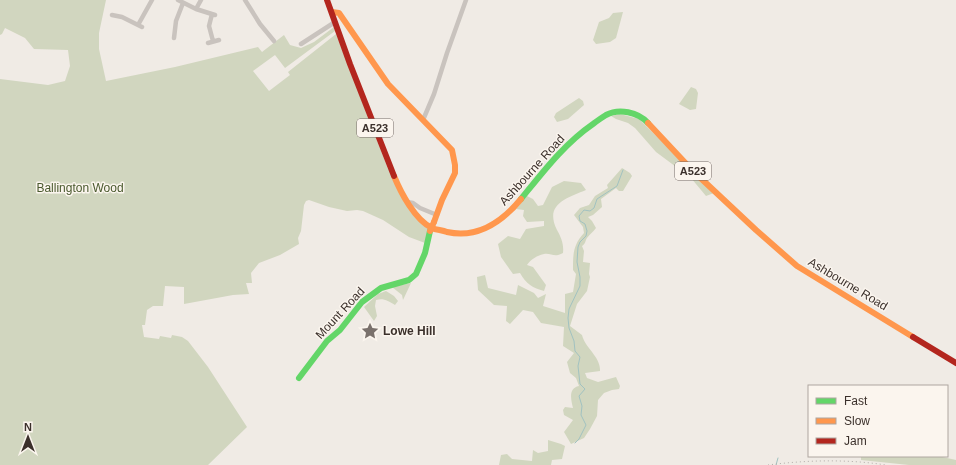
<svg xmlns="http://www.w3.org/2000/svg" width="956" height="465" font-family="Helvetica,sans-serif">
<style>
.green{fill:#d1d6bf}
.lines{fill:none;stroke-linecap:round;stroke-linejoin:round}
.stream{stroke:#a1c2c1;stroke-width:1}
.street{stroke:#c9c3be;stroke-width:4.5}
.fast{stroke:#63d668;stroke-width:6}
.slow{stroke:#ff974d;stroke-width:6}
.jam{stroke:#b3261e;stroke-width:6}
.rail{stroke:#b1aca8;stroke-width:1;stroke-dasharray:1 3;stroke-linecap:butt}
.slow-bridge{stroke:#ff974d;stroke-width:6}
.labels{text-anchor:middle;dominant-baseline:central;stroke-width:3;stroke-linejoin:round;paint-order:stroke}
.shield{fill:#fbf5ee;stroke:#756b66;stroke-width:1}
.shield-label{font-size:11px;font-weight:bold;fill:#3b302b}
.street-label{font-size:12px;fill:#3b302b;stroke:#fbf5ee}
.park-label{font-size:12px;fill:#4a5a2e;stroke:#fbf5ee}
.poi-label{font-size:12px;font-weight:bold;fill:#3b302b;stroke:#fbf5ee;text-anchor:start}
</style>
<rect width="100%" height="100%" fill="#f0ebe5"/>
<path class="green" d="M 0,0 L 106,0 L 99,33 L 99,49 L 106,81 L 175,67 L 258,47 L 262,52 L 284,35 L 290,45 L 301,48 L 314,42 L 334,27 L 335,31 L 285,68 L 275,55 L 253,71 L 269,91 L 290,75 L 288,72 L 336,34 L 388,169 L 429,229 L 425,243 L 409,237 L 383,220 L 363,211 L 357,210 L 347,211 L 329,207 L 309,200 L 306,201 L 304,205 L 301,231 L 298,238 L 299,244 L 280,255 L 259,263 L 251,273 L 252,283 L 246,283 L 249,294 L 233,295 L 184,304 L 184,287 L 165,286 L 163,306 L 153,306 L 147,310 L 145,325 L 142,325 L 144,337 L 159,339 L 160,336 L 171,338 L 172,335 L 182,337 L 188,341 L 208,367 L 247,427 L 208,465 L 0,465 L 0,79 L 48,85 L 65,81 L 70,66 L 68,50 L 34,49 L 25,38 L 5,28 L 2,34 L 0,35 Z
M 623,12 L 616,38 L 610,42 L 596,44 L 593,40 L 599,22 L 609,18 L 613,13 Z
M 691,87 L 696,89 L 698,93 L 696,109 L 690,110 L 679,104 Z
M 579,98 L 583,101 L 584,105 L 568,119 L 557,122 L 554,117 L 556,113 Z
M 620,114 L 639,119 L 714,193 L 706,196 L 691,178 L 656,152 L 635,128 L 628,123 L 616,119 L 611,116 Z
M 622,168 L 630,173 L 632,176 L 623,191 L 619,191 L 616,188 L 601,199 L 602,207 L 593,215 L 588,217 L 592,221 L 596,228 C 593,232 590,234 587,238 C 585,241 586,243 582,246 L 584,251 L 583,262 L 590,263 L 589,274 L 590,277 L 587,291 L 577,304 L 570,326 L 582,335 C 585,348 601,357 600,371 L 585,373 L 587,378 L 598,382 L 616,377 L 620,386 L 619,389 L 612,390 L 604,393 L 598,400 L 597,416 L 590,429 L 584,438 L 571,444 L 564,432 L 573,420 L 564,415 L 563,410 L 565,407 L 573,408 C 571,400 568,388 579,386 L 576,378 L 570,373 L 567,362 L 574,353 L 563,346 L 564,327 L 541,323 L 533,312 L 523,310 L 510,324 L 506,321 L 507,306 L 494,305 L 478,290 L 477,277 L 485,275 L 488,288 L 516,295 L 518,285 L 534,293 L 538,298 L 546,294 L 543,306 L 565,313 L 565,294 L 573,292 L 576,274 L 573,270 C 573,254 573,245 584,233 L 583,227 L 574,215 L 580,208 L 589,205 L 595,196 L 608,188 L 607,185 Z
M 564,181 L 581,183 L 586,190 C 567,198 544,204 557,230 C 561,237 564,244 563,253 C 554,258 552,253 544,254 C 538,255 530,260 527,265 L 533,267 L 546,285 L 544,291 C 533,288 526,284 520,273 L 513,274 L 501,257 L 498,244 L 508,236 L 520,239 L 526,229 L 544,226 L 544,221 L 527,222 L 523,216 L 524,210 L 516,209 L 527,196 L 533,199 L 538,206 L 543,205 L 552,187 Z
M 411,283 L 403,300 L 402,295 L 392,287 Z
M 386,291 L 394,296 L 398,301 L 395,305 C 388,301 384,298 376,300 L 375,306 L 377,316 L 374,321 L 364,307 L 378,294 Z
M 548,440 L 561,444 L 565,446 L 562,459 L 552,460 L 551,465 L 499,465 L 501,455 L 507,454 L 512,459 L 532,461 L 533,450 L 538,453 L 548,451 Z
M 861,456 L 938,456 L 956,460 L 956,465 L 909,465 L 861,460 Z"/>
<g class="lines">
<path class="stream" d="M 575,443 L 579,439 L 586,425 L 581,415 L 582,406 L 579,396 L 585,389 L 580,384 L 578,366 L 580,357 L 575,351 L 574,341 L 569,328 L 568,318 L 569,309 L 580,286 L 580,277 L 577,262 L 578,247 L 580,242 L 586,236 L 587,231 L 585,224 L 580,221 L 579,216 L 584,210 L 590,211 L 594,208 L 597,199 L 617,186 L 623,170
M 776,465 L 778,458"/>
<path class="street" d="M 178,0 L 196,9 L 215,15
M 245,0 L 260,24 L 274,41
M 196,9 L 201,0
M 212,14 L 209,26 L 213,41
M 112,15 L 122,17 L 142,27
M 138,25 L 152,0
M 174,38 L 176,21 L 183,3
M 208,43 L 219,40
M 301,44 L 335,22
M 423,120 L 434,94 L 447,53 L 466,0
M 407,202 L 413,203 L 420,208 L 437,215"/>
<path class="fast" d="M 521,199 C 543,172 564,144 593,124 C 597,121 601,118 606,115 C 619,108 638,112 648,123
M 299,378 L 327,341 L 340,330 L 362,302 L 381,288 L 409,280 L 416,274 L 425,253 L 430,231"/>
<path class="slow" d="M 332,12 L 339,13 L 388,84 L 452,150 L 455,165 L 455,173 L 442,200 L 434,222
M 648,123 L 692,170 L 756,230 L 797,266 L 913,337
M 394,176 C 401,193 415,220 432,228 C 436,230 442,230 447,232 C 478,239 502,222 521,199"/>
<path class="jam" d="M 327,0 L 350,64 L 394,176
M 913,337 L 956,363"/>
<path class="rail" d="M 768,465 C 807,460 847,459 886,465"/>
<path class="slow-bridge" d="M 430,231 L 434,222"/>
</g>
<defs>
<g id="sight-bare" transform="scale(1.38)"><path d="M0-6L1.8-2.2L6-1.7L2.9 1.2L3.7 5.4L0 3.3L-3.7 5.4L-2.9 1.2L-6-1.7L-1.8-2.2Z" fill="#7a716c" stroke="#fbf5ee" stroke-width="2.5" paint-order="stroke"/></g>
</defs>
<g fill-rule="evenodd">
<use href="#sight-bare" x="370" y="331"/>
</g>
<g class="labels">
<g class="shield">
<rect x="357" y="119" width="36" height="18" rx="3"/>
<rect x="675" y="162" width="36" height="18" rx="3"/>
</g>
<g class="shield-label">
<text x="375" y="128">A523</text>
<text x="693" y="171">A523</text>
</g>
<g class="street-label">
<text transform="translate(532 170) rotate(-48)">Ashbourne Road</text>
<text transform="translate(848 284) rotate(31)">Ashbourne Road</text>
<text transform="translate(340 313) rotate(-47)">Mount Road</text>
</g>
<g class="park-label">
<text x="80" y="188">Ballington Wood</text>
</g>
<g class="poi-label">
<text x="383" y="331">Lowe Hill</text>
</g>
</g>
<rect x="808" y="385" width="140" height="72" fill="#fbf5ee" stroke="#aea6a0"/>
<rect x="816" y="398" width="20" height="6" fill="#63d668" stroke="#aea6a0"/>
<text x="844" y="405" font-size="12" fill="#3b302b">Fast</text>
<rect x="816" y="418" width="20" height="6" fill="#ff974d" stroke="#aea6a0"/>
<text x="844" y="425" font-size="12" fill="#3b302b">Slow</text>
<rect x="816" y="438" width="20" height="6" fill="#b3261e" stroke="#aea6a0"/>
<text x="844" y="445" font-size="12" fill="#3b302b">Jam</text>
<g transform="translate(28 437)" stroke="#fbf5ee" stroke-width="3" paint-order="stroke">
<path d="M0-3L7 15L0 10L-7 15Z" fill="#3b302b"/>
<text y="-6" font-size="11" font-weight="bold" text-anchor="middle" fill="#3b302b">N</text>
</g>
</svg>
